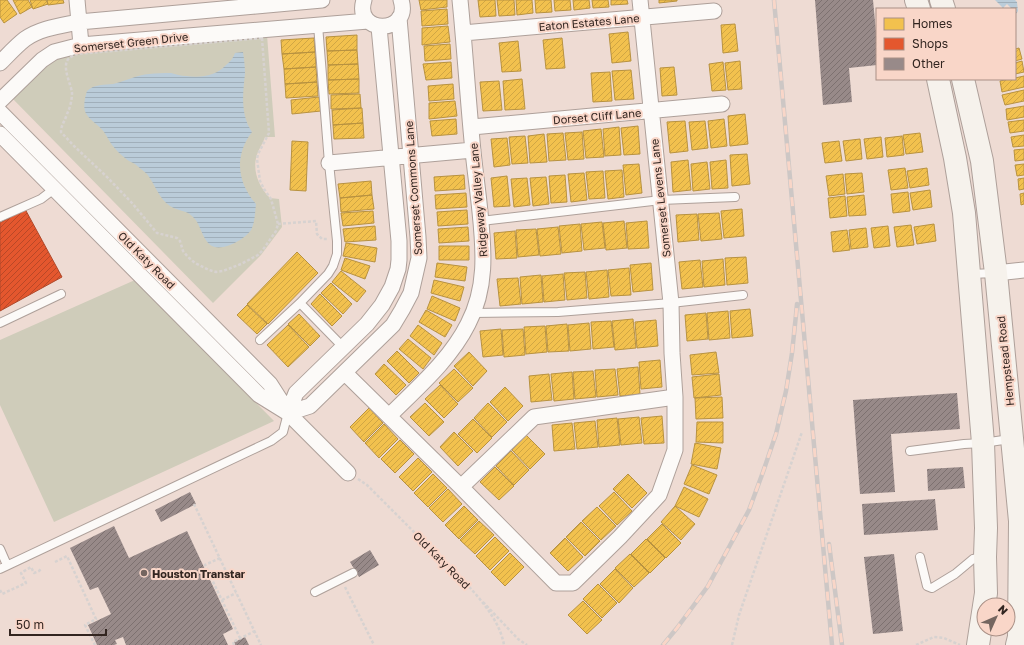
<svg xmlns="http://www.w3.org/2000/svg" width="1024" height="645" font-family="'Golos Text',sans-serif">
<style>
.green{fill:#cfccba}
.water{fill:url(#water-rules)}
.homes{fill:url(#homes-hatch);stroke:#b89240}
.shops{fill:url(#shops-hatch);stroke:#af482a}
.building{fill:url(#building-hatch)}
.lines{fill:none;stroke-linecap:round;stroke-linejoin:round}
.service-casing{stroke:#aea09a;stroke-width:10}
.minor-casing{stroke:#aea09a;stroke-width:17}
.secondary-casing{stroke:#aea09a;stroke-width:24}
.path{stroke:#d7d2d0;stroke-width:2.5;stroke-dasharray:3 2;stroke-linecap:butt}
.service{stroke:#fcfaf8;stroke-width:8}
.minor{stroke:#fcfaf8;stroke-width:15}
.secondary{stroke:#f6f2ec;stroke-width:22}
.rail-casing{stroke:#cdc7c5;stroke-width:4.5}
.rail{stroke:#f9d6c8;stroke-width:3;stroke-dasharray:9;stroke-linecap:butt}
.poi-dot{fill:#74655f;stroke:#f9d6c8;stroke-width:1.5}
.labels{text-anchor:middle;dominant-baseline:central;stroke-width:4;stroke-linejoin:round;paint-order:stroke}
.street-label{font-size:11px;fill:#322520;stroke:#f9d6c8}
.poi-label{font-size:11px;font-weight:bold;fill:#322520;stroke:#f9d6c8;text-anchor:start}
</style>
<defs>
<pattern id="water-rules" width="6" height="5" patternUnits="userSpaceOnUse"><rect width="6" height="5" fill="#baccd9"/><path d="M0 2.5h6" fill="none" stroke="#a0afba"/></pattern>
<pattern id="homes-hatch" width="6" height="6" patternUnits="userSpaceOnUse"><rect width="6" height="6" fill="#f2c14e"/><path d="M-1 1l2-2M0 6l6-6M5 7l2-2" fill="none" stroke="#d0a644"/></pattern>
<pattern id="shops-hatch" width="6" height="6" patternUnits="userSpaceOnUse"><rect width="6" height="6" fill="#e4572e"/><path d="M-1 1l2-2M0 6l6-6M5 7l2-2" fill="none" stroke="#b94827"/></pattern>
<pattern id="building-hatch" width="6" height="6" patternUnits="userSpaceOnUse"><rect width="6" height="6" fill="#988a89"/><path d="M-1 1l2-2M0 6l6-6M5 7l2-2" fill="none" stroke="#7d7170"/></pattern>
</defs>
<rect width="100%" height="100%" fill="#eedbd3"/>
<path class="green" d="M 267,35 L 275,137 L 265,137 C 263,143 260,147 258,152 C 251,168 258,186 270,198 L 279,199 L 282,227 L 261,255 L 213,303 L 11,97 L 55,58 L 70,53 Z
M 135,280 L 274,421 L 54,522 L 0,405 L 0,340 Z"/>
<path class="water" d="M 995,0 L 1015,0 L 1017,2 L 1018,11 L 1016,14 L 1015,13 L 1015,9 L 1012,9 L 1007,4 L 1003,8 Z
M 243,52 C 244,59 245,66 245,74 C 243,92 240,115 252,132 C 234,156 237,182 256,204 C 255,212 255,221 252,228 C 248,238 225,250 215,247 C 202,244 202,224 192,216 C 186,210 177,211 170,206 C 159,199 155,184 147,174 C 143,171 139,167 135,164 C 132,162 128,161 125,158 C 120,154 116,150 112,145 C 109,141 107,136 104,132 C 99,125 91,121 87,115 C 82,109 85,97 87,91 C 94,84 105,85 113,84 C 126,81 137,75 149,74 C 156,73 164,73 171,73 C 176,74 181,76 186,76 C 201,78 216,76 226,65 C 231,61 233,58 235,53 Z"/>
<path class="homes" d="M 0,0 L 7,0 L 17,14 L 4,23 L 0,17 Z
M 13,0 L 28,0 L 32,7 L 20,14 Z
M 30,0 L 46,0 L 48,4 L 33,9 Z
M 47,0 L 63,0 L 64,3 L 48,5 Z
M 419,0 L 447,0 L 447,7 L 421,10 Z
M 478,0 L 495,0 L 496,16 L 480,17 Z
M 497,0 L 514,0 L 515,15 L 499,16 Z
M 516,0 L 532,0 L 533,13 L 517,15 Z
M 535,0 L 551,0 L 552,12 L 536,13 Z
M 554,0 L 570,0 L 571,10 L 555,11 Z
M 573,0 L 589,0 L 590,8 L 574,10 Z
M 592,0 L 608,0 L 609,7 L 593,8 Z
M 611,0 L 627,0 L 628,4 L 611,5 Z
M 659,0 L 677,0 L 677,1 L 659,3 Z
M 447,9 L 448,24 L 422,26 L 421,11 Z
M 735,24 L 738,51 L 723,53 L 721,25 Z
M 448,26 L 450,42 L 422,45 L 422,28 Z
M 628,32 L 631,61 L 612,63 L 609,34 Z
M 357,35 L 357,50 L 327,51 L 326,37 Z
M 314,38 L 315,52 L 282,54 L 281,40 Z
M 562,38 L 565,68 L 546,69 L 543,40 Z
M 518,41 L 521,71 L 502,72 L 499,43 Z
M 450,44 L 451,59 L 425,61 L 424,46 Z
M 1019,48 L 1022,59 L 1015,61 L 1015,49 Z
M 357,50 L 358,64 L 328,65 L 327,51 Z
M 315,52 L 316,67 L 284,69 L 282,54 Z
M 740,61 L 742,89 L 728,90 L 725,63 Z
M 1022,61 L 1024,72 L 1015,74 L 1015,63 Z
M 451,62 L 452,78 L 426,80 L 423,64 Z
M 723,62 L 726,90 L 712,91 L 709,64 Z
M 358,64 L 359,79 L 328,80 L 328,65 Z
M 316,67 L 317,82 L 285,84 L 284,69 Z
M 674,67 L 677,95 L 662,96 L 660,68 Z
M 631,70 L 634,99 L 615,100 L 612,71 Z
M 610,72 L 612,101 L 593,102 L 591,73 Z
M 1024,76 L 1024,87 L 1002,92 L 1000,81 L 1009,79 L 1015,79 L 1015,78 Z
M 359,79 L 359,93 L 329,94 L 328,80 Z
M 522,79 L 525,109 L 505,110 L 503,81 Z
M 499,81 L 502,110 L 483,111 L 480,82 Z
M 317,82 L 318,96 L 286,98 L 285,84 Z
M 453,84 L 454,99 L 429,101 L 428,86 Z
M 1024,90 L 1024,101 L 1005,105 L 1002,95 Z
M 360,94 L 361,108 L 331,109 L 331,95 Z
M 319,97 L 321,111 L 292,114 L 291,100 Z
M 455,101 L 457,116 L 429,119 L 429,103 Z
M 1024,106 L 1024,117 L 1007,120 L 1006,109 Z
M 362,108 L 363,123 L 333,125 L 332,110 Z
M 745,114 L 748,144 L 730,146 L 728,116 Z
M 456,119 L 457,134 L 432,136 L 430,121 Z
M 724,119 L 727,146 L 711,148 L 708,121 Z
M 1024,120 L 1024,131 L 1010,133 L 1008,122 Z
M 685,121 L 688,151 L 670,153 L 667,122 Z
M 705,121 L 708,148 L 692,150 L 689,122 Z
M 363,123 L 364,138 L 334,139 L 333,125 Z
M 638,126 L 640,154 L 624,155 L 621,128 Z
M 619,127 L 621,155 L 605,156 L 603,129 Z
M 601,129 L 604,157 L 586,158 L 583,131 Z
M 582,132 L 584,159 L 568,160 L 565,133 Z
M 563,133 L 566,160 L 549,161 L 547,134 Z
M 920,133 L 923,152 L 906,154 L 903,135 Z
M 544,134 L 547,162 L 530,163 L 528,136 Z
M 1024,135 L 1024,146 L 1013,147 L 1011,137 Z
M 525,136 L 528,163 L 512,164 L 509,137 Z
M 902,136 L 904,155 L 887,157 L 885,138 Z
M 881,137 L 883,157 L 867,159 L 864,139 Z
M 507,138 L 510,165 L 494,167 L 491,139 Z
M 860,139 L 862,159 L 846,161 L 843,141 Z
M 292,141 L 308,142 L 306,191 L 290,190 Z
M 839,141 L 842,161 L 825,163 L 822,143 Z
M 1024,149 L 1024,160 L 1015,161 L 1014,150 Z
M 747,154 L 750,184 L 732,186 L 730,155 Z
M 688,160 L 691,190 L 673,192 L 671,162 Z
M 726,160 L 728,188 L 712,189 L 710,162 Z
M 707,162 L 710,189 L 693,191 L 691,164 Z
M 639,164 L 642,193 L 626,195 L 623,165 Z
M 1024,164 L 1024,175 L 1017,176 L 1015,165 Z
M 905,168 L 908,188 L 891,190 L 888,170 Z
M 927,168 L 929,185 L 910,188 L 907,171 Z
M 622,170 L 624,197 L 608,199 L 605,171 Z
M 603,171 L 605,198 L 589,199 L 586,172 Z
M 584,173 L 587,200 L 571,202 L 568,174 Z
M 862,173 L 864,192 L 847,194 L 845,174 Z
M 843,174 L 845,194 L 829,196 L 826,176 Z
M 464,175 L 465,189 L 435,191 L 434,177 Z
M 565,175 L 567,202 L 551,203 L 549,176 Z
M 507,176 L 510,206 L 494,207 L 491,178 Z
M 546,177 L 549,204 L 533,206 L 530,178 Z
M 527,178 L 530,205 L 514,207 L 511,179 Z
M 1024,178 L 1024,189 L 1019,190 L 1018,179 Z
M 371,181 L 372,195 L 340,198 L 338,184 Z
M 930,190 L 932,207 L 913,210 L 910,193 Z
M 908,192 L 910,211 L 893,213 L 891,194 Z
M 466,193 L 467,207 L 436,209 L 435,195 Z
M 1024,193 L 1024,204 L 1021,205 L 1020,194 Z
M 372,195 L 374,209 L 341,212 L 340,198 Z
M 864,195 L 866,215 L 849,216 L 847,197 Z
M 845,196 L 847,216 L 830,218 L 828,198 Z
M 742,209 L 744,236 L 724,238 L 721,211 Z
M 467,210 L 468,224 L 438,226 L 437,212 Z
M 373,211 L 374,223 L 343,226 L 341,213 Z
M 719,213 L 722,239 L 701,241 L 698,214 Z
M 697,214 L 699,240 L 678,242 L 676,215 Z
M 624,221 L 627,248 L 606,250 L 603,223 Z
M 647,221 L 649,248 L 628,249 L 626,223 Z
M 602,222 L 605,248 L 584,250 L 581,224 Z
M 580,224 L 582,251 L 562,253 L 559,226 Z
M 934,224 L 936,241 L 917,244 L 914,227 Z
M 911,225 L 914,245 L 897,247 L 894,227 Z
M 375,226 L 376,240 L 345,242 L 343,229 Z
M 888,226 L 890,246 L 874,248 L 871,228 Z
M 468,227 L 469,241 L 439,243 L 438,229 Z
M 558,227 L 561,254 L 540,256 L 537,229 Z
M 866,228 L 868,247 L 851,249 L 849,230 Z
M 536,229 L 539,255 L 518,257 L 516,230 Z
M 847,230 L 850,250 L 833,252 L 831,232 Z
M 515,231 L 517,258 L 496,259 L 494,233 Z
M 346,243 L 377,248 L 375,262 L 343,256 Z
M 439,246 L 469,246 L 469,260 L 439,260 Z
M 297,252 L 318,273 L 268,324 L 247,304 Z
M 746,257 L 748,283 L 727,285 L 725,258 Z
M 345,258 L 370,266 L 365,279 L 341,270 Z
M 723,259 L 725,285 L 704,287 L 702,261 Z
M 700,260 L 703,287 L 682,289 L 679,262 Z
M 437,263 L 467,267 L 465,281 L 435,277 Z
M 651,263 L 653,290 L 633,292 L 630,265 Z
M 629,268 L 631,295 L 611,296 L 608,270 Z
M 607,270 L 609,297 L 589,299 L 586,272 Z
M 341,271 L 366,291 L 357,302 L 332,282 Z
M 585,272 L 587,298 L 567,300 L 564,273 Z
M 563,274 L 565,300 L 544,302 L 542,276 Z
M 541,275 L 543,302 L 522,304 L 520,277 Z
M 518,278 L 521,304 L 500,306 L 497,279 Z
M 434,280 L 464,287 L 460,301 L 431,293 Z
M 331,283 L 352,304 L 343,314 L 321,293 Z
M 320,294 L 342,316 L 332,326 L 311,304 Z
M 432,296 L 460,308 L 455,321 L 427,309 Z
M 247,305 L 267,324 L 257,334 L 237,315 Z
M 750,309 L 753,336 L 732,338 L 730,311 Z
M 426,310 L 452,325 L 445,337 L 419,322 Z
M 728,311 L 730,338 L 709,340 L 707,313 Z
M 706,313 L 708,339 L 687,341 L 685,315 Z
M 299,314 L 320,336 L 310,346 L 288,324 Z
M 633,319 L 636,348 L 615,350 L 612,321 Z
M 656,320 L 658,346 L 637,348 L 635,322 Z
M 611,321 L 614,347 L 593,349 L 591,322 Z
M 589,323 L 591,349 L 570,351 L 568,325 Z
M 567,324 L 569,351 L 548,352 L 546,326 Z
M 288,325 L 309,347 L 288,367 L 267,345 Z
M 418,325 L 442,343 L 434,355 L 410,336 Z
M 545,326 L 547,352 L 526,354 L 524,327 Z
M 501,329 L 503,355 L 483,357 L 480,331 Z
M 523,329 L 525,355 L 504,357 L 502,330 Z
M 408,339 L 431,358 L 423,369 L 399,349 Z
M 397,351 L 419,373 L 409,383 L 387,361 Z
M 469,352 L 487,371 L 473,386 L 454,366 Z
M 716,352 L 719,373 L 692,375 L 690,355 Z
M 660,360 L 662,387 L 641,389 L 639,362 Z
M 384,364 L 406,385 L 396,395 L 375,374 Z
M 638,367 L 640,394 L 620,396 L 617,369 Z
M 454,369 L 473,388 L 458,402 L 439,383 Z
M 615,369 L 618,395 L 597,397 L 595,370 Z
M 593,371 L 596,397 L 575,399 L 573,372 Z
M 572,372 L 574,399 L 554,401 L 551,374 Z
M 549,374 L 552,400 L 531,402 L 529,376 Z
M 719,374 L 721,395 L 694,398 L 692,377 Z
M 440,385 L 458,404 L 444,418 L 425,399 Z
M 505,387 L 523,406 L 508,421 L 490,402 Z
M 722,397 L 723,418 L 696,419 L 695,398 Z
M 425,403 L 444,422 L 429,436 L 410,417 Z
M 488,403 L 507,422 L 492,437 L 474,418 Z
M 369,408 L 383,423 L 364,442 L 350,427 Z
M 662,416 L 664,443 L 644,444 L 641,418 Z
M 639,417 L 642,443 L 621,445 L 618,419 Z
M 617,418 L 620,445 L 599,447 L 597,420 Z
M 473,419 L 492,438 L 477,453 L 458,434 Z
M 595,421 L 598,447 L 577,449 L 574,423 Z
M 697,422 L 723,422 L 723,443 L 696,442 Z
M 572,423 L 575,449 L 554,451 L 552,425 Z
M 384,424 L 398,439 L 379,458 L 365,443 Z
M 454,432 L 473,451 L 458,466 L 440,447 Z
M 526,435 L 545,454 L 530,469 L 512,450 Z
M 400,440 L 414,454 L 395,473 L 381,459 Z
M 695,443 L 721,448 L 717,469 L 691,464 Z
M 511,451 L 529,470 L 514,485 L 496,466 Z
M 418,458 L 432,472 L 413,491 L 399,477 Z
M 692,465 L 717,475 L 709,494 L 684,484 Z
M 495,467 L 514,486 L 499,500 L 480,482 Z
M 433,474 L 447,488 L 428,507 L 414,493 Z
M 628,474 L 647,493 L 632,508 L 613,489 Z
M 684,487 L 708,499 L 699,517 L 675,506 Z
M 448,489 L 462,504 L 443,522 L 429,508 Z
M 614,492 L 632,511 L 617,525 L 599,506 Z
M 464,506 L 478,520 L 459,539 L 445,525 Z
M 675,506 L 695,524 L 681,540 L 661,522 Z
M 597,507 L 616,526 L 601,540 L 582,521 Z
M 479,521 L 494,535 L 475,554 L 460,540 Z
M 581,522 L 600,541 L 585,556 L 566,537 Z
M 662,524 L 681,543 L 666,558 L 647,539 Z
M 495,537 L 509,551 L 490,570 L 476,556 Z
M 565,538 L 583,557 L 568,571 L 550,553 Z
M 646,539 L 665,558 L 650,573 L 631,554 Z
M 510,553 L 524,567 L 505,586 L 491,572 Z
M 630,554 L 649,573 L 634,587 L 615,568 Z
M 615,569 L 633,588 L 619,603 L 600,584 Z
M 598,584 L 617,603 L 602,618 L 583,599 Z
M 583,601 L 602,620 L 587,634 L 568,615 Z"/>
<path class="shops" d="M 25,209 L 62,277 L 0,311 L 0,223 Z"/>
<path class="building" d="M 815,0 L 873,0 L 877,43 L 877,65 L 849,68 L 852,102 L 823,105 Z
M 957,393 L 960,429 L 891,434 L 895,492 L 860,494 L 853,400 Z
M 963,467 L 965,488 L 928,491 L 927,469 Z
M 190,492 L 196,504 L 161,522 L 155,510 Z
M 935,499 L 938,530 L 864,535 L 862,504 Z
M 114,526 L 129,558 L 187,531 L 233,629 L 223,634 L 228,645 L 126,645 L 123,637 L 115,640 L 117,644 L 114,645 L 97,645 L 88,625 L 111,614 L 98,587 L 90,590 L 70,548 Z
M 370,550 L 379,565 L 359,577 L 350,562 Z
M 894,554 L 903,631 L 873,634 L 864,557 Z
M 245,637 L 249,645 L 235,645 L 234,642 Z"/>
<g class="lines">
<g class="service-casing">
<path id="service" d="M 0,217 L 41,199 L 54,189
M 481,221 L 661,200 L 735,197
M 970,274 L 996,273
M 300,303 L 343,347
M 473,313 L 558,312 L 671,303 L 743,295
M 0,323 L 61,294
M 260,340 L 300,303 L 328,274 L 333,266 L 337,254 L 337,241 L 329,163 L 318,25
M 910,451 L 964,444 L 983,443 L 1010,439
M 0,549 L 7,565
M 920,557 L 927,586 L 932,588 L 955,574 L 973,559 L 984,557
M 0,569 L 271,441 L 283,432 L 288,413
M 315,592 L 353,573"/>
</g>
<g class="minor-casing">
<path id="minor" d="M 77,0 L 81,45
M 364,0 C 353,35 412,35 401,0
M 640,0 L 671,303 L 672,353 L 675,397
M 463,33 L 714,11
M 0,63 C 8,55 16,46 25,39 C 41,28 60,26 79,22 L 322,0
M 0,101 L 42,60 L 54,52 L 81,45 L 368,21
M 0,112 L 270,384 L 286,409
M 472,127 L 722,104
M 0,134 L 259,395 L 288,413 L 348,473
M 329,163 L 473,150
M 996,273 L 1024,270
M 345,373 L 461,487 L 556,583 L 573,583 L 620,537 L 659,495 L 675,450 L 675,397 L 534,417 L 461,487
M 288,413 L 310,406 L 393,325 L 402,310 L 411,293 L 419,258 L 418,237 L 399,18
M 288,413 L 296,393 L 367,324 L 382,305 L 392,287 L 398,269 L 399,260 L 399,241 L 379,27
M 389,416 C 417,388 450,360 468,324 C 487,288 484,251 480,212 C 478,191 475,171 473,151 C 468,101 465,50 460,0"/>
</g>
<g class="secondary-casing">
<path id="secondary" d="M 916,0 L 919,9
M 941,0 L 944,9
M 938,79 L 955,158 L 964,213 L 983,443 L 986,528 L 985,557 L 986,593 L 978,645
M 963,79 L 982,161 L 996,273 L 1020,521 L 1019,637 L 1017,645"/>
</g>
<path class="path" d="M 262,38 L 269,133 L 258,154 L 257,159 L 260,181 L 264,189 L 271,199 L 278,224 L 276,231 L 262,251 L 258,255 L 241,264 L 223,271 L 216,272 L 209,270 L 195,263 L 188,257 L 183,251 L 180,241 L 177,238 L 157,233 L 132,203 L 107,177 L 74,146 L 61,132 C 61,125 65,121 67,114 C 70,108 72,100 72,93 C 71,84 63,70 67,61 C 69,57 74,55 77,54 Z
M 278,224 L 316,221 L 317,234 L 322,239 L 327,239
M 358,479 L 367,485 C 388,506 409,527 430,548 C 455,573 498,609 504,645
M 194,504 L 261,645
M 220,558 L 205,565 L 240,638
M 55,562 L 67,556 L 96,619 L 85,625 L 95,645
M 345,587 L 374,645
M 0,590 L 2,594 L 26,583 L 21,573 L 31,567 L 34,573 L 39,571 L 41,569
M 222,600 L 236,593
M 483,602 L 518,639 L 527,645
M 234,645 L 233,642 L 255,631
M 732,645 L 739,615 L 802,432
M 916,645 L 934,637 L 944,638 L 960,645"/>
<use href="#service" class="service"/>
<use href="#minor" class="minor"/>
<use href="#secondary" class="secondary"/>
<g class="rail-casing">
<path id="rail" d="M 774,0 L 832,645
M 829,544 L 842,645
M 663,645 L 677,628 L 708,586 L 749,510 L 763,472 L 776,434 L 786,391 L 792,353 L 796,315 L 797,304"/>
</g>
<use href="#rail" class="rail"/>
</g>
<circle class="poi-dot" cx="144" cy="573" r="4"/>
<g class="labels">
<g class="street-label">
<text transform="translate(589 22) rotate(-5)">Eaton Estates Lane</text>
<text transform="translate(131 42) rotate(-6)">Somerset Green Drive</text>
<text transform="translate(597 116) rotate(-5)">Dorset Cliff Lane</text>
<text transform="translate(413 188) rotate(-94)">Somerset Commons Lane</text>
<text transform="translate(660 198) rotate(-96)">Somerset Levens Lane</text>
<text transform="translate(478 200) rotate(-95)">Ridgeway Valley Lane</text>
<text transform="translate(147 260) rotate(45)">Old Katy Road</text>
<text transform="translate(1005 361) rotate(-96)">Hempstead Road</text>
<text transform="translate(442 560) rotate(45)">Old Katy Road</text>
</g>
<g class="poi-label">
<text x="152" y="573">Houston Transtar</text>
</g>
</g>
<rect x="876" y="8" width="140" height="72" fill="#f9d6c8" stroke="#a98f85"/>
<rect x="884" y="18" width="20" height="12" fill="#f2c14e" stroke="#a98f85"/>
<text x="912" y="28" font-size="12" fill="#322520">Homes</text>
<rect x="884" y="38" width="20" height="12" fill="#e4572e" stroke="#a98f85"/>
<text x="912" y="48" font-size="12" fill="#322520">Shops</text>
<rect x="884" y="58" width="20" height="12" fill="#988a89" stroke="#a98f85"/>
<text x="912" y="68" font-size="12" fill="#322520">Other</text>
<g transform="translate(996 617) rotate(45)"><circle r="19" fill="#f9d6c8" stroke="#a98f85"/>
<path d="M0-3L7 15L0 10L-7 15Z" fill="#74655f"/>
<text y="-6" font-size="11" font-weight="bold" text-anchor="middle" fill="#322520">N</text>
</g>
<path d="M10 629v6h96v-6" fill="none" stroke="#322520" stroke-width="2"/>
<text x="16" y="629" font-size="12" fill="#322520" stroke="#f9d6c8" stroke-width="3" paint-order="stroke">50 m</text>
</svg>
